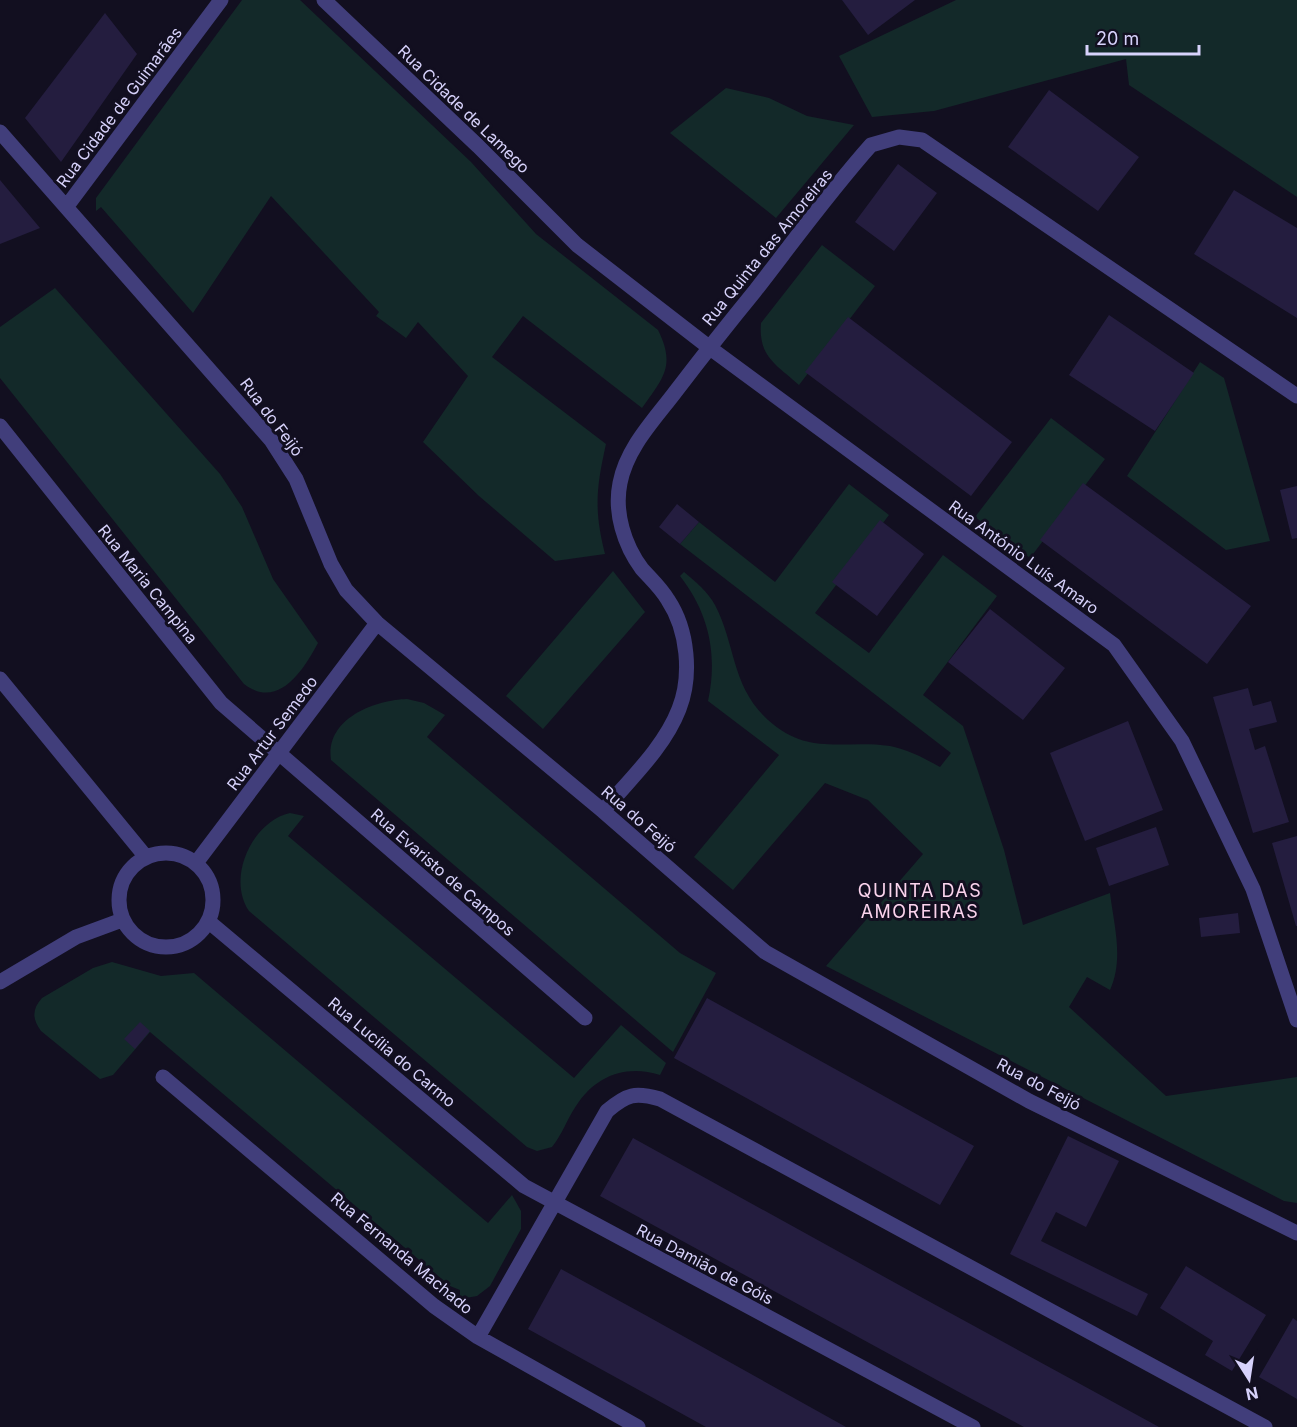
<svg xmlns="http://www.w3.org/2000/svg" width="1297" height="1427" font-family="Inter,sans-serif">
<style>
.green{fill:#132929}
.building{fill:#241d3f}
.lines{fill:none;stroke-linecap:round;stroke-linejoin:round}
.street{stroke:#413e7b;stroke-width:15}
.labels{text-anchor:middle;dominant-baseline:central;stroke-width:6;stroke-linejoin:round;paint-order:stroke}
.street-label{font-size:16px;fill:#d7d2fb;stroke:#120f20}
.neighbourhood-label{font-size:18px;letter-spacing:1.5px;fill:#fbd4ed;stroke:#120f20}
</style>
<rect width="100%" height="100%" fill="#120f20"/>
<path class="green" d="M 242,0 L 300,0 L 471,162 L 536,234 L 658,330 C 676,366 663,378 642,408 L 523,316 L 492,357 L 606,444 C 596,489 594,510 605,554 L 555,561 L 479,496 L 423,442 L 468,376 L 418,322 L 406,338 L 376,316 L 379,312 L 271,196 L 193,313 L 101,207 L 96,211 L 96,198 Z
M 956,0 L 1297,0 L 1297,197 L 1129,85 L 1126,59 L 934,111 L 872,117 L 839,56 Z
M 726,88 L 769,98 L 807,116 L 854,125 L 776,218 L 670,133 Z
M 822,245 L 875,286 L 799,385 C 777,365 758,357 761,323 Z
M 55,288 L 220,474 L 242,507 L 273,579 L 318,643 C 303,671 278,710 244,684 L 0,378 L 0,327 Z
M 1200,362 L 1224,378 L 1270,541 L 1226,550 L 1127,476 Z
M 1051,418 L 1105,459 L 1030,558 L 975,517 Z
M 849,484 L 889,515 L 815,613 L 869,653 L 943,555 L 997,596 L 923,695 L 963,726 L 1004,850 L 1023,925 L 1110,893 C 1114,926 1124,959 1110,990 L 1087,977 L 1069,1007 L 1166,1096 L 1297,1077 L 1297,1203 L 1284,1201 L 826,966 L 923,854 L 868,800 L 825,783 L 733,890 L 694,857 L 779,755 L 708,701 C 718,655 709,613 680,576 L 684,572 C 695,581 708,592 715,605 C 736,645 731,686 768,720 C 809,757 844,739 890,746 C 909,750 924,758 940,767 L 951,753 L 680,544 L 699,522 L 775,582 Z
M 613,571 L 645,612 L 543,729 L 506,696 Z
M 407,699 L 424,703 L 445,715 L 427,737 L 680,953 L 716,973 L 673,1052 L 331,760 C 325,719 374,700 407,699 Z
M 290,813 L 304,816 L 288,836 L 574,1078 L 621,1025 L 666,1063 L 660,1075 C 626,1064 595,1076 576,1106 C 567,1119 562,1135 552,1147 L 537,1151 L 527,1147 L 249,911 C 226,877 253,821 290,813 Z
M 112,962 L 161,976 L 194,973 L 488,1223 L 512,1195 L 521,1211 L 521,1229 L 490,1286 L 477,1296 L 460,1299 L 460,1290 L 450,1286 L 150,1032 L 113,1075 L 100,1079 L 41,1031 C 32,1019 32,1009 42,998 L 93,968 Z"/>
<path class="building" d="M 842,0 L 915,0 L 868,35 Z
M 105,13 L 137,54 L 61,162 L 25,118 Z
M 1049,90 L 1139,157 L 1098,211 L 1008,147 Z
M 898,164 L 937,193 L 894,251 L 855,222 Z
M 0,180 L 40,228 L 0,244 Z
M 1234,190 L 1297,228 L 1297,318 L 1194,254 Z
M 1109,315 L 1194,373 L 1155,431 L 1069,375 Z
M 848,317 L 1012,442 L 971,496 L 805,372 Z
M 1083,483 L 1251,606 L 1207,664 L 1040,540 Z
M 1297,486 L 1297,538 L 1292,539 L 1280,490 Z
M 677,504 L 699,522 L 680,544 L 659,527 Z
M 880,520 L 924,554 L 877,616 L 832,582 Z
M 990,609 L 1065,668 L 1023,720 L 948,662 Z
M 1248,688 L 1253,706 L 1271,701 L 1277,722 L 1249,729 L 1255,750 L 1265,746 L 1289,822 L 1253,833 L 1213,697 Z
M 1128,721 L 1163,810 L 1085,841 L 1050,753 Z
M 1156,827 L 1169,865 L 1109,886 L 1096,848 Z
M 1297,836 L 1297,926 L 1296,926 L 1272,843 Z
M 1238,913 L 1240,933 L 1201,937 L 1199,918 Z
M 707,998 L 974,1146 L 940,1205 L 674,1058 Z
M 140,1022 L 150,1031 L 135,1049 L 124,1039 Z
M 1068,1136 L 1119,1161 L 1086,1227 L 1056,1212 L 1041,1241 L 1148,1294 L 1137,1316 L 1010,1254 Z
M 633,1138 L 899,1285 L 1159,1427 L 1024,1427 L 957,1391 L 600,1196 Z
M 1186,1266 L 1266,1315 L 1232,1371 L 1205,1355 L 1213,1341 L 1160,1308 Z
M 561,1269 L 647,1316 L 846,1427 L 706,1427 L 528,1329 Z
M 1293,1318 L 1297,1321 L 1297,1399 L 1259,1377 Z"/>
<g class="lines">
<path class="street" d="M 324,0 L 478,146 L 577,245 L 710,348 L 1114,645 L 1182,741 L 1253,889 L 1297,1020
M 0,132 L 271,440 L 296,479 L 331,564 L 346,590 L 377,623 L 603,811 L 765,952 L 1029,1101 L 1297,1233
M 67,206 L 221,0
M 0,426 L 221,703 L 585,1018
M 0,679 L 146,857
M 603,811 C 629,780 664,748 679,709 C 692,676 688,630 668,600 C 661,588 651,579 642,569 C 624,545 614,512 620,483 C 627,447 655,419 676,391 C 702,357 728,324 755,291 C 793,242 830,191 871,145 L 899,137 L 922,140 L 1297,396
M119 900a47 47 0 1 1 94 0a47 47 0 1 1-94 0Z
M 196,863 L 377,623
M 208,921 L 524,1186 L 973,1427
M 0,982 L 76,937 L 122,920
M 163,1077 L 434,1306 L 478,1337 L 638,1427
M 478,1337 L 607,1111 C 627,1094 635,1092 660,1099 L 1265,1427"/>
</g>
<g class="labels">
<g class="street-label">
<text transform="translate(119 107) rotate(-53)">Rua Cidade de Guimarães</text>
<text transform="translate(464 109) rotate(44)">Rua Cidade de Lamego</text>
<text transform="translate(767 247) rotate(-51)">Rua Quinta das Amoreiras</text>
<text transform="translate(272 417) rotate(53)">Rua do Feijó</text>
<text transform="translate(1024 557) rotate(36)">Rua António Luís Amaro</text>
<text transform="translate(148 584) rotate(51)">Rua Maria Campina</text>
<text transform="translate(272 733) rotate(-53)">Rua Artur Semedo</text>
<text transform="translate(639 819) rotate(41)">Rua do Feijó</text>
<text transform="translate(443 872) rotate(41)">Rua Evaristo de Campos</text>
<text transform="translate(392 1052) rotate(40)">Rua Lucília do Carmo</text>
<text transform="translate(1039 1084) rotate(28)">Rua do Feijó</text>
<text transform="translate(402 1253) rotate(40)">Rua Fernanda Machado</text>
<text transform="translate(705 1264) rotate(28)">Rua Damião de Góis</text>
</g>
<g class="neighbourhood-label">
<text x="920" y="890">QUINTA DAS<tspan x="920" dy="21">AMOREIRAS</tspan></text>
</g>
</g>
<g transform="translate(1249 1379) rotate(168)" stroke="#120f20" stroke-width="4.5" paint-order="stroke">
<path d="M0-4.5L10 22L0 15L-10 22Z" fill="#d7d2fb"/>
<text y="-9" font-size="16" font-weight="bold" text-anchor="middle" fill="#d7d2fb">N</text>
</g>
<path d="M1087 45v9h112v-9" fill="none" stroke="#d7d2fb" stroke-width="3"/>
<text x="1096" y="45" font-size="18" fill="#d7d2fb" stroke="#120f20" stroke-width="4.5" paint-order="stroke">20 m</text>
</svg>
